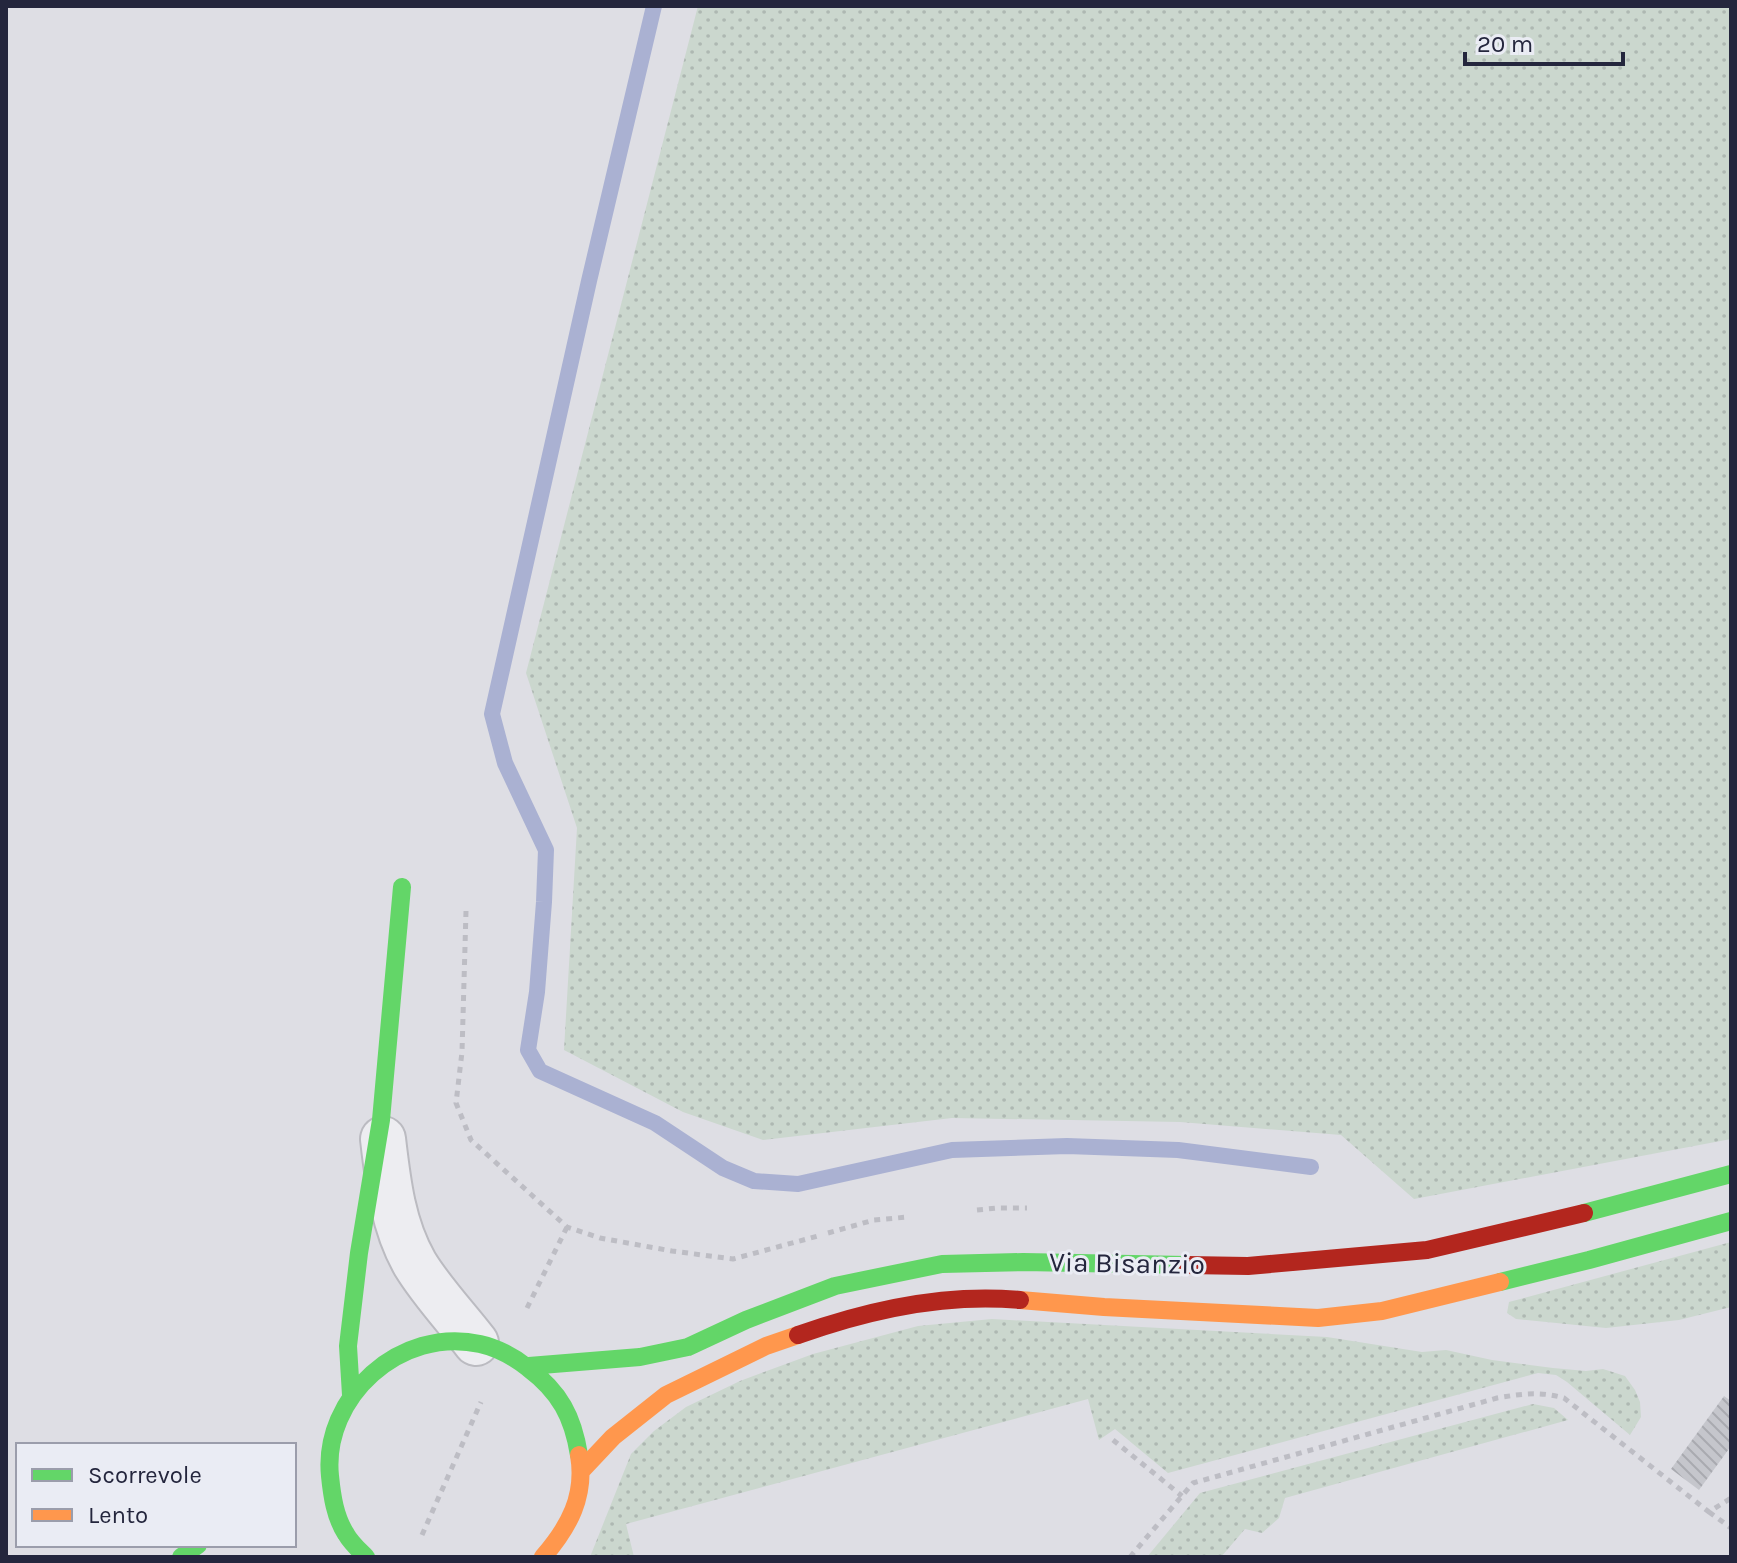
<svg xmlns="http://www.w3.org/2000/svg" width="1737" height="1563" font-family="Karla,sans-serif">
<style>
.grass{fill:url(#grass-dots)}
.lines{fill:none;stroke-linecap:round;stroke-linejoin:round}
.stream{stroke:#aab1d2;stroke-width:16}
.building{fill:url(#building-back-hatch)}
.street-casing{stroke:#bbbbc1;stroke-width:48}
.path{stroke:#bdbdc4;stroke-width:5;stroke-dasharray:6 6;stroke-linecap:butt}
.street{stroke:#ededf1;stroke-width:44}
.fast{stroke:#63d668;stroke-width:18}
.slow{stroke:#ff974d;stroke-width:18}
.jam{stroke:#b3261e;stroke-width:18}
.labels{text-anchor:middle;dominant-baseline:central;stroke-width:6;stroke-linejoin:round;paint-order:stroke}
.street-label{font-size:28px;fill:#24263d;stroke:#eaecf4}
</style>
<defs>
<pattern id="grass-dots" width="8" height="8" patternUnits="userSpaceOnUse" patternTransform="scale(2)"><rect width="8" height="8" fill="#cbd7ce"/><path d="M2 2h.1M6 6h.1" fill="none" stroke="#aeb8b2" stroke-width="1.8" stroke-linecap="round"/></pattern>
<pattern id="building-back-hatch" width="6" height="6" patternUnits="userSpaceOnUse" patternTransform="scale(2)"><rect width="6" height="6" fill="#c5c6cc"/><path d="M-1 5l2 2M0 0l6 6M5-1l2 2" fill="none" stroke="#a9aab0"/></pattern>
</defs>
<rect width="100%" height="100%" fill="#dedee4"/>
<path class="grass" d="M 698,6 L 1731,6 L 1731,1139 L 1414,1199 L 1341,1135 L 1180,1122 L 952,1118 L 763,1140 L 683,1112 L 564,1050 L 577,828 L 526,673 Z
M 1731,1242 L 1731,1307 L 1679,1320 L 1606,1328 L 1516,1319 L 1507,1313 L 1509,1302 Z
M 992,1319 L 1327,1337 L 1422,1352 L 1446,1350 L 1492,1360 L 1553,1368 L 1586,1371 L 1603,1369 L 1625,1376 L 1635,1390 L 1640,1402 L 1641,1417 L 1630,1435 L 1567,1382 L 1556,1375 L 1538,1373 L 1168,1473 L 1115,1429 L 1099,1440 L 1088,1399 L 626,1524 L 634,1557 L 590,1557 L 631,1454 L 654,1431 L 686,1407 L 740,1381 L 813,1354 L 918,1326 Z
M 1533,1404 L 1554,1408 L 1568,1420 L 1285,1498 L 1279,1518 L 1262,1533 L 1245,1529 L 1221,1557 L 1147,1557 L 1200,1493 Z"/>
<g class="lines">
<path class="stream" d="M 654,6 L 589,281 L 492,714 L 505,763 L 546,850 L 544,902 L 537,992 L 528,1050 L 540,1071 L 655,1123 L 723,1168 L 754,1181 L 798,1184 L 952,1150 L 1067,1146 L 1178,1150 L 1311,1167"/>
</g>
<path class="building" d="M 1724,1396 L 1731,1401 L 1731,1446 L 1699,1490 L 1671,1469 Z"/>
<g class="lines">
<g class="street-casing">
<path id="street" d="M 383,1139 C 388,1182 393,1226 415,1264 C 432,1292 456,1317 476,1343"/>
</g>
<path class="path" d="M 466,911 L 462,1052 L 456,1103 L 471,1140 L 567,1227 L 600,1238 L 672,1251 L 733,1259 L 818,1236
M 977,1210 L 998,1208 L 1027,1208
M 828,1233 L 874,1220 L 908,1217
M 527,1308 L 567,1227
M 1113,1440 L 1182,1496
M 1709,1512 L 1731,1528
M 422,1535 L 481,1402
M 1130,1557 L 1193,1483 L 1497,1398 C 1521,1394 1540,1391 1564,1398 L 1709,1512 L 1731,1498"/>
<use href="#street" class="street"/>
<path class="fast" d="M 1584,1213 L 1731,1174
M 1500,1282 L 1589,1260 L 1731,1221
M 529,1366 L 640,1357 L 688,1347 L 746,1320 L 835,1286 L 942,1264 L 1023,1262 L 1187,1265
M 351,1395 L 348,1346 L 359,1253 L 381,1120 L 402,887
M 181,1557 L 198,1545
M 366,1557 C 359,1550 351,1543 346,1534 C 335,1517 332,1496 330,1476 C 322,1397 401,1326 480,1344 C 498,1348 514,1357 528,1368 C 560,1392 573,1417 579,1455"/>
<path class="slow" d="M 1020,1300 L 1104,1307 L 1318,1318 L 1382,1311 L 1500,1282
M 581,1471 L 613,1437 L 666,1395 L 766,1346 L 798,1335
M 543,1557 C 569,1527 586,1496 579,1455"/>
<path class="jam" d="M 1187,1265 L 1248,1266 L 1427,1250 L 1584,1213
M 798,1335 C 868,1310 946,1293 1020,1300"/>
</g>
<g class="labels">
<g class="street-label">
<text transform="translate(1127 1263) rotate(1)">Via Bisanzio</text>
</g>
</g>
<rect width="1737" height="1563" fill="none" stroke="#24263d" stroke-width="16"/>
<rect x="16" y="1443" width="280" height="104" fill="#eaecf4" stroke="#9b9dab" stroke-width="2"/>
<rect x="32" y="1469" width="40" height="12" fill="#63d668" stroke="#9b9dab" stroke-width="2"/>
<text x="88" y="1483" font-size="24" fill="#24263d">Scorrevole</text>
<rect x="32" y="1509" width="40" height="12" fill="#ff974d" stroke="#9b9dab" stroke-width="2"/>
<text x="88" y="1523" font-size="24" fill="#24263d">Lento</text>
<path d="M1465 52v12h158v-12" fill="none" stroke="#24263d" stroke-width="4"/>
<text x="1477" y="52" font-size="24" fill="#24263d" stroke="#eaecf4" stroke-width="6" paint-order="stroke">20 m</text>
</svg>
